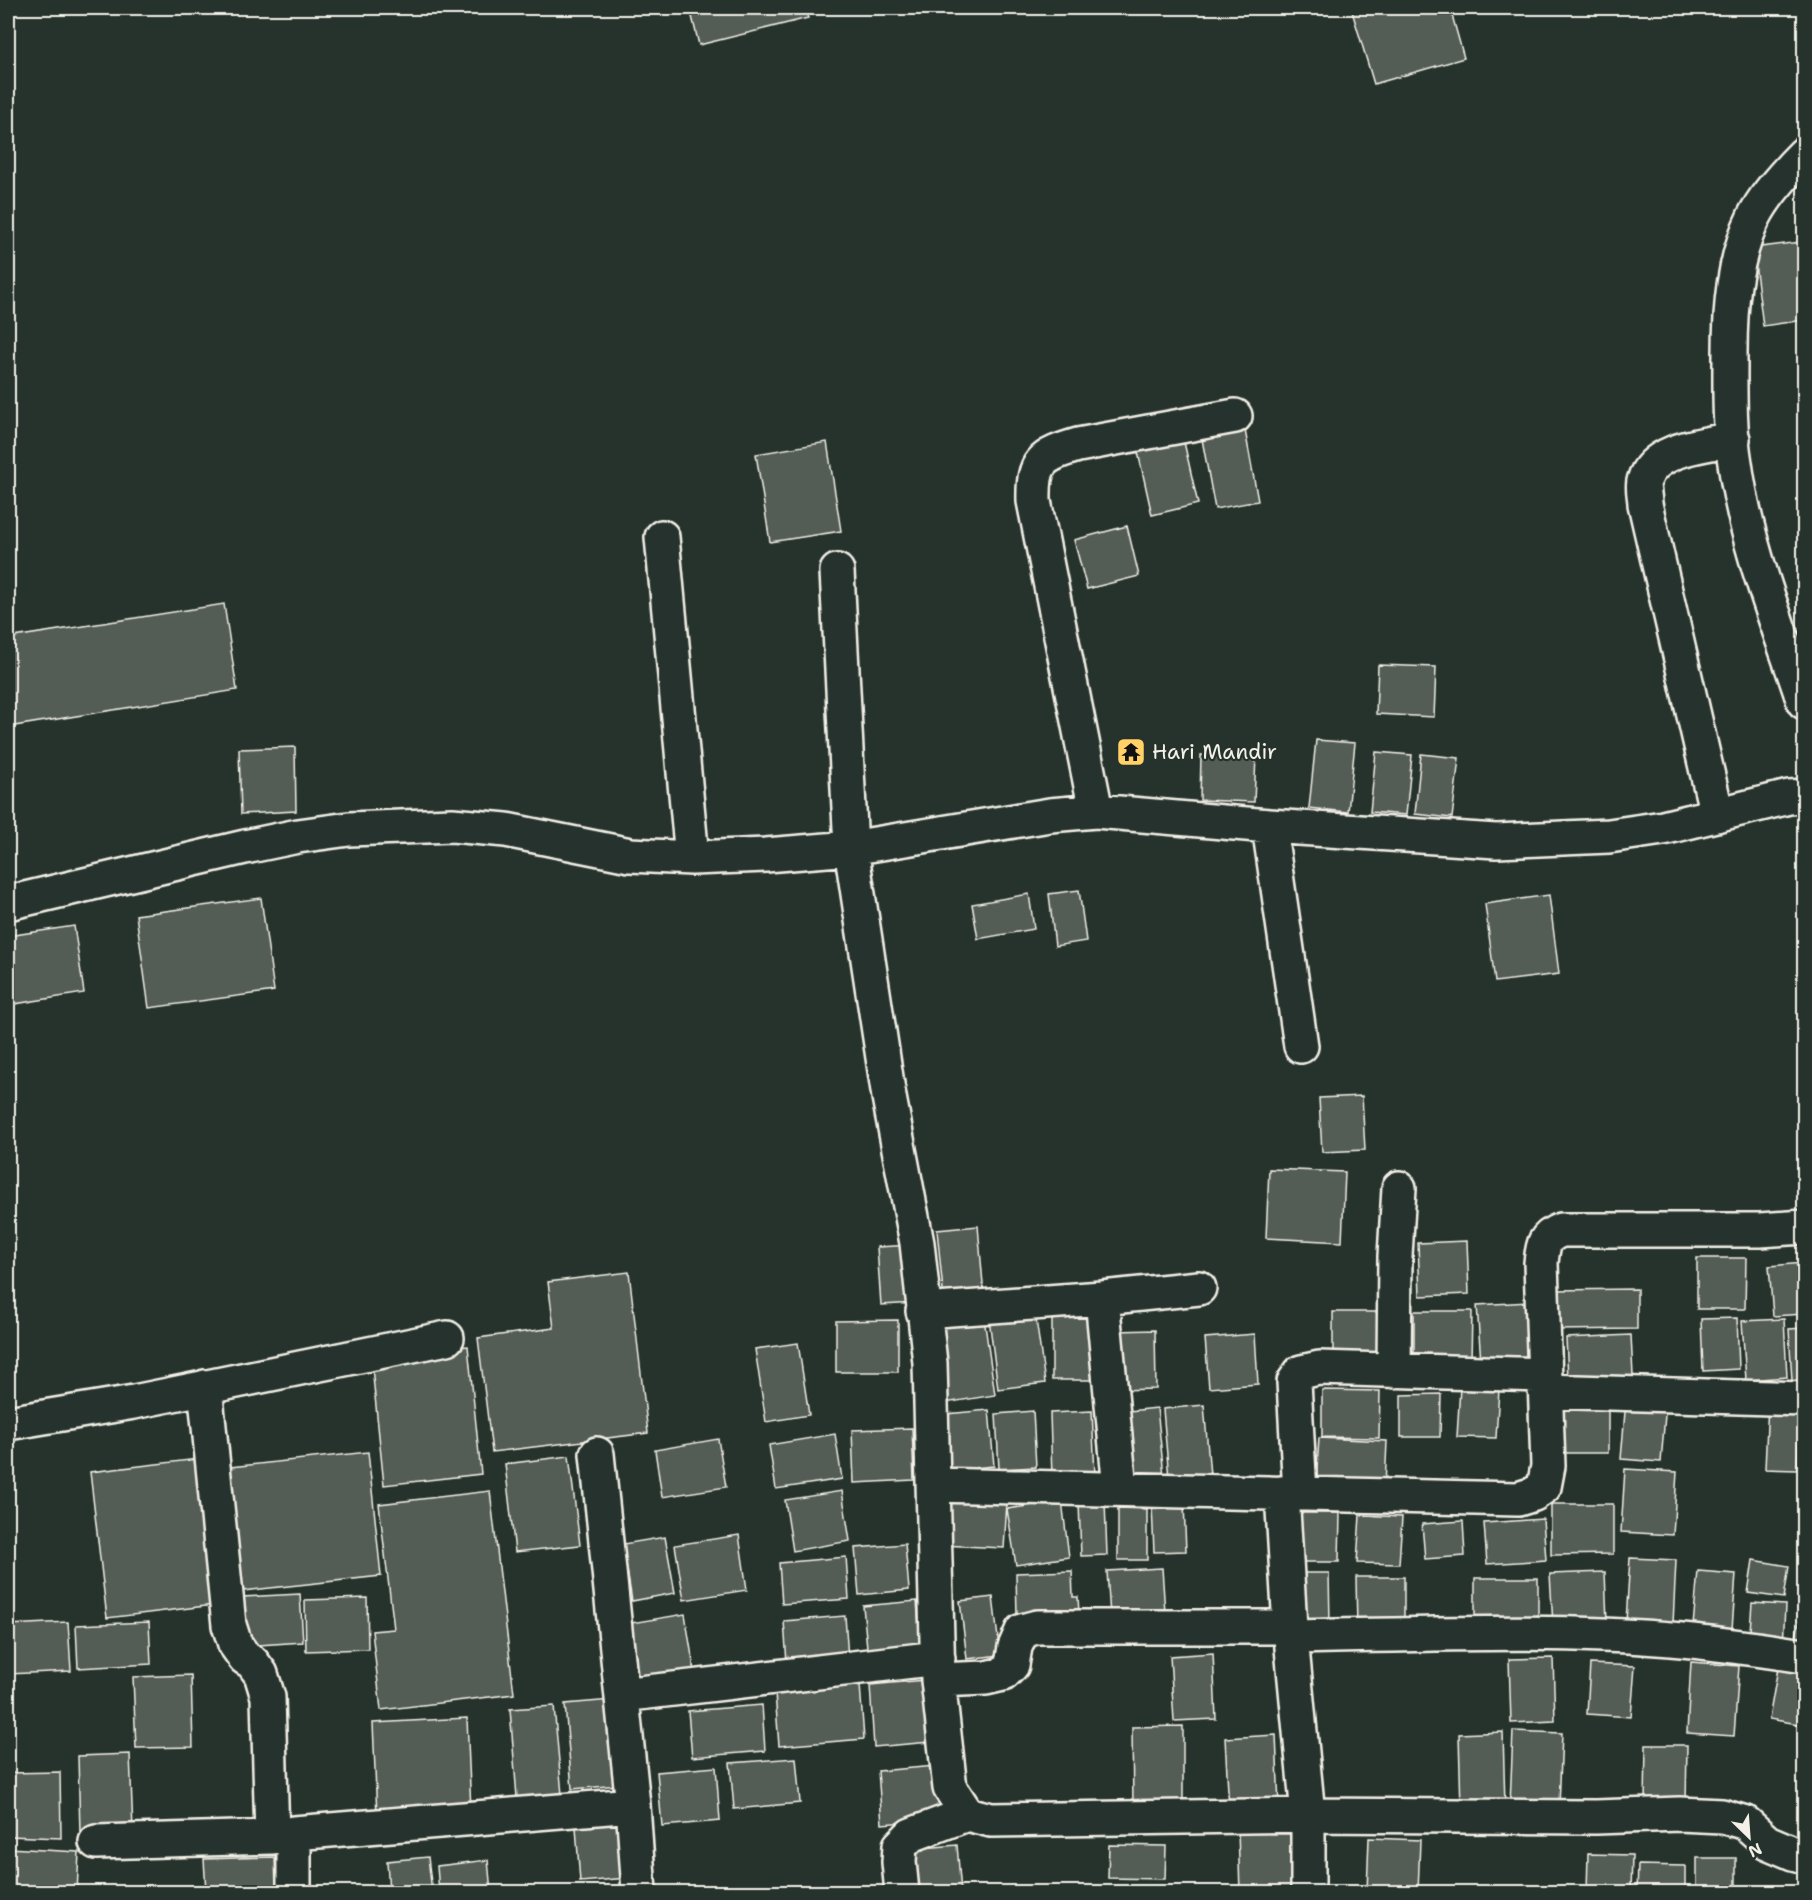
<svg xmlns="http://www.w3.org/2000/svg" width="1812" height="1900" font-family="'Shantell Sans',sans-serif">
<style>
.building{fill:#525c55;stroke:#f4f1e8;stroke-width:1.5}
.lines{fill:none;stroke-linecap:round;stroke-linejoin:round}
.street-casing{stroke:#f4f1e8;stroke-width:38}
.street{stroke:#26332d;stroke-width:33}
.labels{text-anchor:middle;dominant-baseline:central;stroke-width:4.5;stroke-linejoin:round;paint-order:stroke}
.poi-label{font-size:21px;fill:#f4f1e8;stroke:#26332d;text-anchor:start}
</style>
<rect width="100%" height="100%" fill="#26332d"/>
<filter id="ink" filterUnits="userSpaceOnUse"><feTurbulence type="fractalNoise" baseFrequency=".0167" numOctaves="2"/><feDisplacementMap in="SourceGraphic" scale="12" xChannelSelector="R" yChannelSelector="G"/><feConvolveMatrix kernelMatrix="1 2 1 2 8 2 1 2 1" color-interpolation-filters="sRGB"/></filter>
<g filter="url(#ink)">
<path class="building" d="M 690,8 L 805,8 L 808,18 L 699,45 Z
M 1351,8 L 1450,8 L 1464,58 L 1374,84 Z
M 1800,242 L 1804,279 L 1804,320 L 1763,326 L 1753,248 Z
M 1245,430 L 1258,501 L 1215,509 L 1202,439 Z
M 827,442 L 841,531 L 770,542 L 756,454 Z
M 1184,442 L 1198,504 L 1152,515 L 1138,452 Z
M 1127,526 L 1139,576 L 1087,589 L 1074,540 Z
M 224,604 L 237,690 L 8,727 L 8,638 Z
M 1378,665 L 1436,667 L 1434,717 L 1376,714 Z
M 1316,740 L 1355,743 L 1348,812 L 1309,808 Z
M 295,747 L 296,811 L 241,814 L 239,749 Z
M 1376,752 L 1412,755 L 1406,815 L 1370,812 Z
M 1421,754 L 1459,758 L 1452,818 L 1415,814 Z
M 1201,755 L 1256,756 L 1254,802 L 1200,800 Z
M 1079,890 L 1086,941 L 1055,946 L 1049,894 Z
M 1029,894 L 1034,929 L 978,939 L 972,904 Z
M 1549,895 L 1559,974 L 1495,982 L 1485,904 Z
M 261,898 L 274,991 L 149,1008 L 136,915 Z
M 74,926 L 84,993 L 8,1005 L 8,936 Z
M 1362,1096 L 1365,1150 L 1322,1152 L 1319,1098 Z
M 1269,1169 L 1345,1172 L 1342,1242 L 1266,1238 Z
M 978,1226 L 984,1296 L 944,1301 L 937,1230 Z
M 1467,1241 L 1469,1294 L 1420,1296 L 1418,1243 Z
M 913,1245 L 917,1303 L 881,1305 L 877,1247 Z
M 1697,1258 L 1746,1258 L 1745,1309 L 1697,1309 Z
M 1804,1263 L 1804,1314 L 1773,1316 L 1769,1266 Z
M 629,1272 L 648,1433 L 492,1452 L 478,1338 L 554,1328 L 548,1282 Z
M 1637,1289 L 1637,1329 L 1553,1330 L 1553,1290 Z
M 1529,1302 L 1532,1358 L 1481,1362 L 1477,1305 Z
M 1052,1311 L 1101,1311 L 1100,1380 L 1052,1380 Z
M 1414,1311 L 1472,1311 L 1471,1361 L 1414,1361 Z
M 1035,1312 L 1045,1383 L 998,1389 L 989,1318 Z
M 1333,1312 L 1383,1312 L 1383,1360 L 1333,1360 Z
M 984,1318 L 995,1395 L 945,1403 L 934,1326 Z
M 1737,1318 L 1739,1369 L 1703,1371 L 1701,1319 Z
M 1784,1319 L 1787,1377 L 1746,1380 L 1742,1321 Z
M 898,1320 L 898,1372 L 836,1372 L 836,1321 Z
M 1804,1328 L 1804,1380 L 1792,1381 L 1789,1329 Z
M 1155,1330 L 1156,1389 L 1117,1390 L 1116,1331 Z
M 1255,1334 L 1258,1384 L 1209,1388 L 1205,1338 Z
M 1631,1335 L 1633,1376 L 1568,1378 L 1566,1338 Z
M 798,1343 L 809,1415 L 766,1422 L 755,1349 Z
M 468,1346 L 481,1474 L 384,1485 L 371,1357 Z
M 1460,1387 L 1499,1389 L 1496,1438 L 1457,1437 Z
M 1322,1390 L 1380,1391 L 1379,1438 L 1322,1437 Z
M 1441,1394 L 1440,1437 L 1401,1437 L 1401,1395 Z
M 1626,1400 L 1666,1403 L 1661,1462 L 1621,1459 Z
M 1608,1403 L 1608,1453 L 1561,1453 L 1561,1404 Z
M 1768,1403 L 1800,1404 L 1797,1470 L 1765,1469 Z
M 1204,1405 L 1210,1475 L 1169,1478 L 1163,1409 Z
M 1157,1408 L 1164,1476 L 1127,1481 L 1120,1412 Z
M 989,1410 L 994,1466 L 940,1471 L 935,1415 Z
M 1033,1411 L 1036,1467 L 999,1469 L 996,1414 Z
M 1092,1411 L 1095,1476 L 1052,1478 L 1050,1413 Z
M 912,1428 L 914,1480 L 854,1483 L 852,1430 Z
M 835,1434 L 842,1479 L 776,1489 L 769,1445 Z
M 1319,1438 L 1387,1441 L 1385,1486 L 1316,1483 Z
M 718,1439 L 726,1487 L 662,1497 L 655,1450 Z
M 368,1452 L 381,1576 L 234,1592 L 221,1468 Z
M 569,1456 L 580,1545 L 515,1552 L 505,1464 Z
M 198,1459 L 214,1605 L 107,1618 L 90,1472 Z
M 1625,1469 L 1677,1472 L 1673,1535 L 1621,1532 Z
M 490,1491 L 514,1694 L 381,1710 L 372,1631 L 394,1629 L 379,1504 Z
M 842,1491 L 850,1541 L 793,1551 L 785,1500 Z
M 943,1499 L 1007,1503 L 1004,1548 L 941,1545 Z
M 1062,1501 L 1069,1557 L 1016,1565 L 1007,1509 Z
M 1105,1502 L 1107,1555 L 1081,1556 L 1079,1503 Z
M 1184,1504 L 1186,1551 L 1154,1552 L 1152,1505 Z
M 1551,1504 L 1613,1504 L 1613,1554 L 1551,1555 Z
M 1118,1508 L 1147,1509 L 1147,1560 L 1118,1560 Z
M 1296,1513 L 1340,1513 L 1339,1562 L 1295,1562 Z
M 1360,1515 L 1402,1517 L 1399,1564 L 1357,1563 Z
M 1543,1519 L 1546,1560 L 1487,1564 L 1484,1523 Z
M 1463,1521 L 1465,1556 L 1425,1559 L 1422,1524 Z
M 739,1535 L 747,1590 L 684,1600 L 675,1545 Z
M 665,1537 L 675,1593 L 632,1601 L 623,1544 Z
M 905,1544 L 909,1590 L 859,1595 L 855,1548 Z
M 846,1557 L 849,1599 L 782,1604 L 779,1563 Z
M 1630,1558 L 1676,1560 L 1673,1624 L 1626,1622 Z
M 1753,1560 L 1789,1566 L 1784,1598 L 1748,1593 Z
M 1162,1568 L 1165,1613 L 1110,1616 L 1107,1571 Z
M 1072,1571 L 1073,1597 L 1078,1597 L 1079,1614 L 1017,1616 L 1016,1573 Z
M 1698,1571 L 1736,1574 L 1732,1629 L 1693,1626 Z
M 1605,1572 L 1607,1623 L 1553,1625 L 1550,1574 Z
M 1295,1573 L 1329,1573 L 1330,1624 L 1295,1624 Z
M 1356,1577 L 1404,1577 L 1404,1628 L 1357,1628 Z
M 1475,1578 L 1538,1578 L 1538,1625 L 1475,1626 Z
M 300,1594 L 303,1642 L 244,1646 L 241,1597 Z
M 993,1597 L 1000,1655 L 967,1659 L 960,1601 Z
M 367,1598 L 368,1649 L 306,1651 L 305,1600 Z
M 917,1601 L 921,1653 L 868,1658 L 863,1606 Z
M 1752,1603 L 1785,1605 L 1783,1647 L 1749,1645 Z
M 1801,1609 L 1804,1610 L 1804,1645 L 1795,1644 Z
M 685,1614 L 694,1669 L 634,1679 L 625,1624 Z
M 845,1616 L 848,1658 L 787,1663 L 784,1621 Z
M 68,1622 L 71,1671 L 8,1674 L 8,1625 Z
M 149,1622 L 151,1664 L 78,1668 L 76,1625 Z
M 1213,1653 L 1216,1719 L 1174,1721 L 1170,1656 Z
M 1553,1658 L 1555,1721 L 1511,1723 L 1509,1659 Z
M 1691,1662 L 1739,1666 L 1734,1736 L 1687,1733 Z
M 1590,1664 L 1635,1666 L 1631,1717 L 1587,1714 Z
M 1778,1668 L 1804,1673 L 1804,1725 L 1769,1719 Z
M 191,1675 L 193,1747 L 136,1748 L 133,1677 Z
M 925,1680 L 930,1742 L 874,1747 L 870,1685 Z
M 860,1685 L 864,1739 L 779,1746 L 775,1693 Z
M 612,1700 L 619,1785 L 572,1789 L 565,1704 Z
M 762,1705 L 765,1751 L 692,1757 L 688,1711 Z
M 554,1706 L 563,1806 L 518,1810 L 510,1709 Z
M 467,1718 L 471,1811 L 377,1816 L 373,1723 Z
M 1183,1726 L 1183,1805 L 1133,1805 L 1132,1727 Z
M 1513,1731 L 1562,1733 L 1559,1807 L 1510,1806 Z
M 1503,1732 L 1505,1807 L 1461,1809 L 1459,1734 Z
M 1276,1735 L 1279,1807 L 1229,1809 L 1225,1738 Z
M 1646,1745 L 1687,1745 L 1686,1804 L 1645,1803 Z
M 130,1754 L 133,1831 L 80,1833 L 78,1756 Z
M 796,1758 L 800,1803 L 734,1809 L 730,1763 Z
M 936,1766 L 940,1819 L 882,1824 L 878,1771 Z
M 716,1767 L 720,1821 L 662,1826 L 657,1772 Z
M 60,1772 L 61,1838 L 8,1836 L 8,1773 Z
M 623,1823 L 628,1878 L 580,1882 L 576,1827 Z
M 1291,1828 L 1293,1892 L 1240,1892 L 1238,1830 Z
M 1369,1838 L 1420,1840 L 1418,1892 L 1367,1892 Z
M 957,1845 L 961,1892 L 915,1892 L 912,1849 Z
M 1109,1845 L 1166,1846 L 1165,1879 L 1108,1878 Z
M 8,1848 L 79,1852 L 77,1892 L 8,1892 Z
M 1588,1854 L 1632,1855 L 1631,1892 L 1587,1892 Z
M 275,1857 L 276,1889 L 206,1891 L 204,1859 Z
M 428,1857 L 432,1892 L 389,1892 L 387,1861 Z
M 1697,1858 L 1736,1858 L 1736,1892 L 1697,1892 Z
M 488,1860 L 491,1892 L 439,1892 L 437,1866 Z
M 1638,1865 L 1685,1866 L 1685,1892 L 1637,1892 Z"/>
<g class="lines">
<g class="street-casing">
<path id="street" d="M 1804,154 C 1787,171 1765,195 1754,217 C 1733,260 1730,308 1730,354 C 1730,390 1729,427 1735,463 C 1746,545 1778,624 1804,702
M 662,537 L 692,858
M 837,571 L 851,848 L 889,1097 L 917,1243 L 930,1363 L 938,1680 L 950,1788 L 967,1814 L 991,1820 L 1308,1815 L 1596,1817 L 1679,1814 L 1722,1816 L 1746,1823 L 1767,1842 L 1793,1853 L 1804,1856
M 1096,811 L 1034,501 C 1033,461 1041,456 1078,445 L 1235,416
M 1717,815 L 1645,504 C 1645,497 1642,487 1644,481 C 1653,448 1705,445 1733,439
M 1269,826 L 1301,1046
M 8,903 L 245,847 L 298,836 L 349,829 L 452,825 L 506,830 L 630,855 L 692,858 L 766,855 L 851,848 L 1050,815 L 1096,811 L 1269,826 L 1496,841 L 1609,836 L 1663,828 L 1789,797 L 1804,796
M 1102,1298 L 1120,1489
M 923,1311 L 1102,1298 L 1199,1288
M 1394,1371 L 1395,1256 L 1399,1188
M 205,1387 L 229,1625 L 235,1644 L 245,1658 L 252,1662 L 261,1674 L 268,1697 L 272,1837
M 1545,1391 L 1804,1399
M 8,1423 L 134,1402 L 447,1338
M 597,1454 L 633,1805 L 639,1892
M 934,1485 L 1518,1499 L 1534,1494 L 1544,1487 L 1548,1466 L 1541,1263 C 1543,1245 1543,1237 1561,1230 L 1760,1230 L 1804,1227
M 1282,1493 L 1290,1627 L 1308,1815 L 1308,1892
M 1300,1494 L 1294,1382 L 1301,1372 L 1319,1368 L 1545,1375
M 1291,1637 C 1421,1635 1552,1628 1682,1640 C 1723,1644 1764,1650 1804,1656
M 938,1680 L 986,1678 L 1003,1674 L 1012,1665 L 1015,1647 L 1022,1631 L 1037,1627 L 1290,1627
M 622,1695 L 938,1658
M 294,1833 L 294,1892
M 96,1842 L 272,1837 L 294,1833 L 633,1805
M 902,1892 L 899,1862 L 900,1846 L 911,1835 L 967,1814"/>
</g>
<use href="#street" class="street"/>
</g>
</g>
<defs>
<g id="temple-square" transform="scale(1.5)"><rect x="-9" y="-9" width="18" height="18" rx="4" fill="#ffd166" stroke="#26332d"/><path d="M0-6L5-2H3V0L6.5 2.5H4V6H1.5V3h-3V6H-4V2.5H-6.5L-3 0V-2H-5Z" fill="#111"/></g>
</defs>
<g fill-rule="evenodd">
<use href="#temple-square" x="1131" y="752"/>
</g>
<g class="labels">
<g class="poi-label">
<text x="1152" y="752">Hari Mandir</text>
</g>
</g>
<rect width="1812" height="1900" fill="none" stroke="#26332d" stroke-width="30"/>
<rect x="15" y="15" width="1782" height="1870" fill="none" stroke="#f4f1e8" stroke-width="2" filter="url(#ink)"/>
<g transform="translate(1749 1837) rotate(155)" stroke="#26332d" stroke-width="4.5" paint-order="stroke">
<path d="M0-4.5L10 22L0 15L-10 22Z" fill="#f4f1e8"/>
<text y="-9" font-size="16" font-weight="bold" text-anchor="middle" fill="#f4f1e8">N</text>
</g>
</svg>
